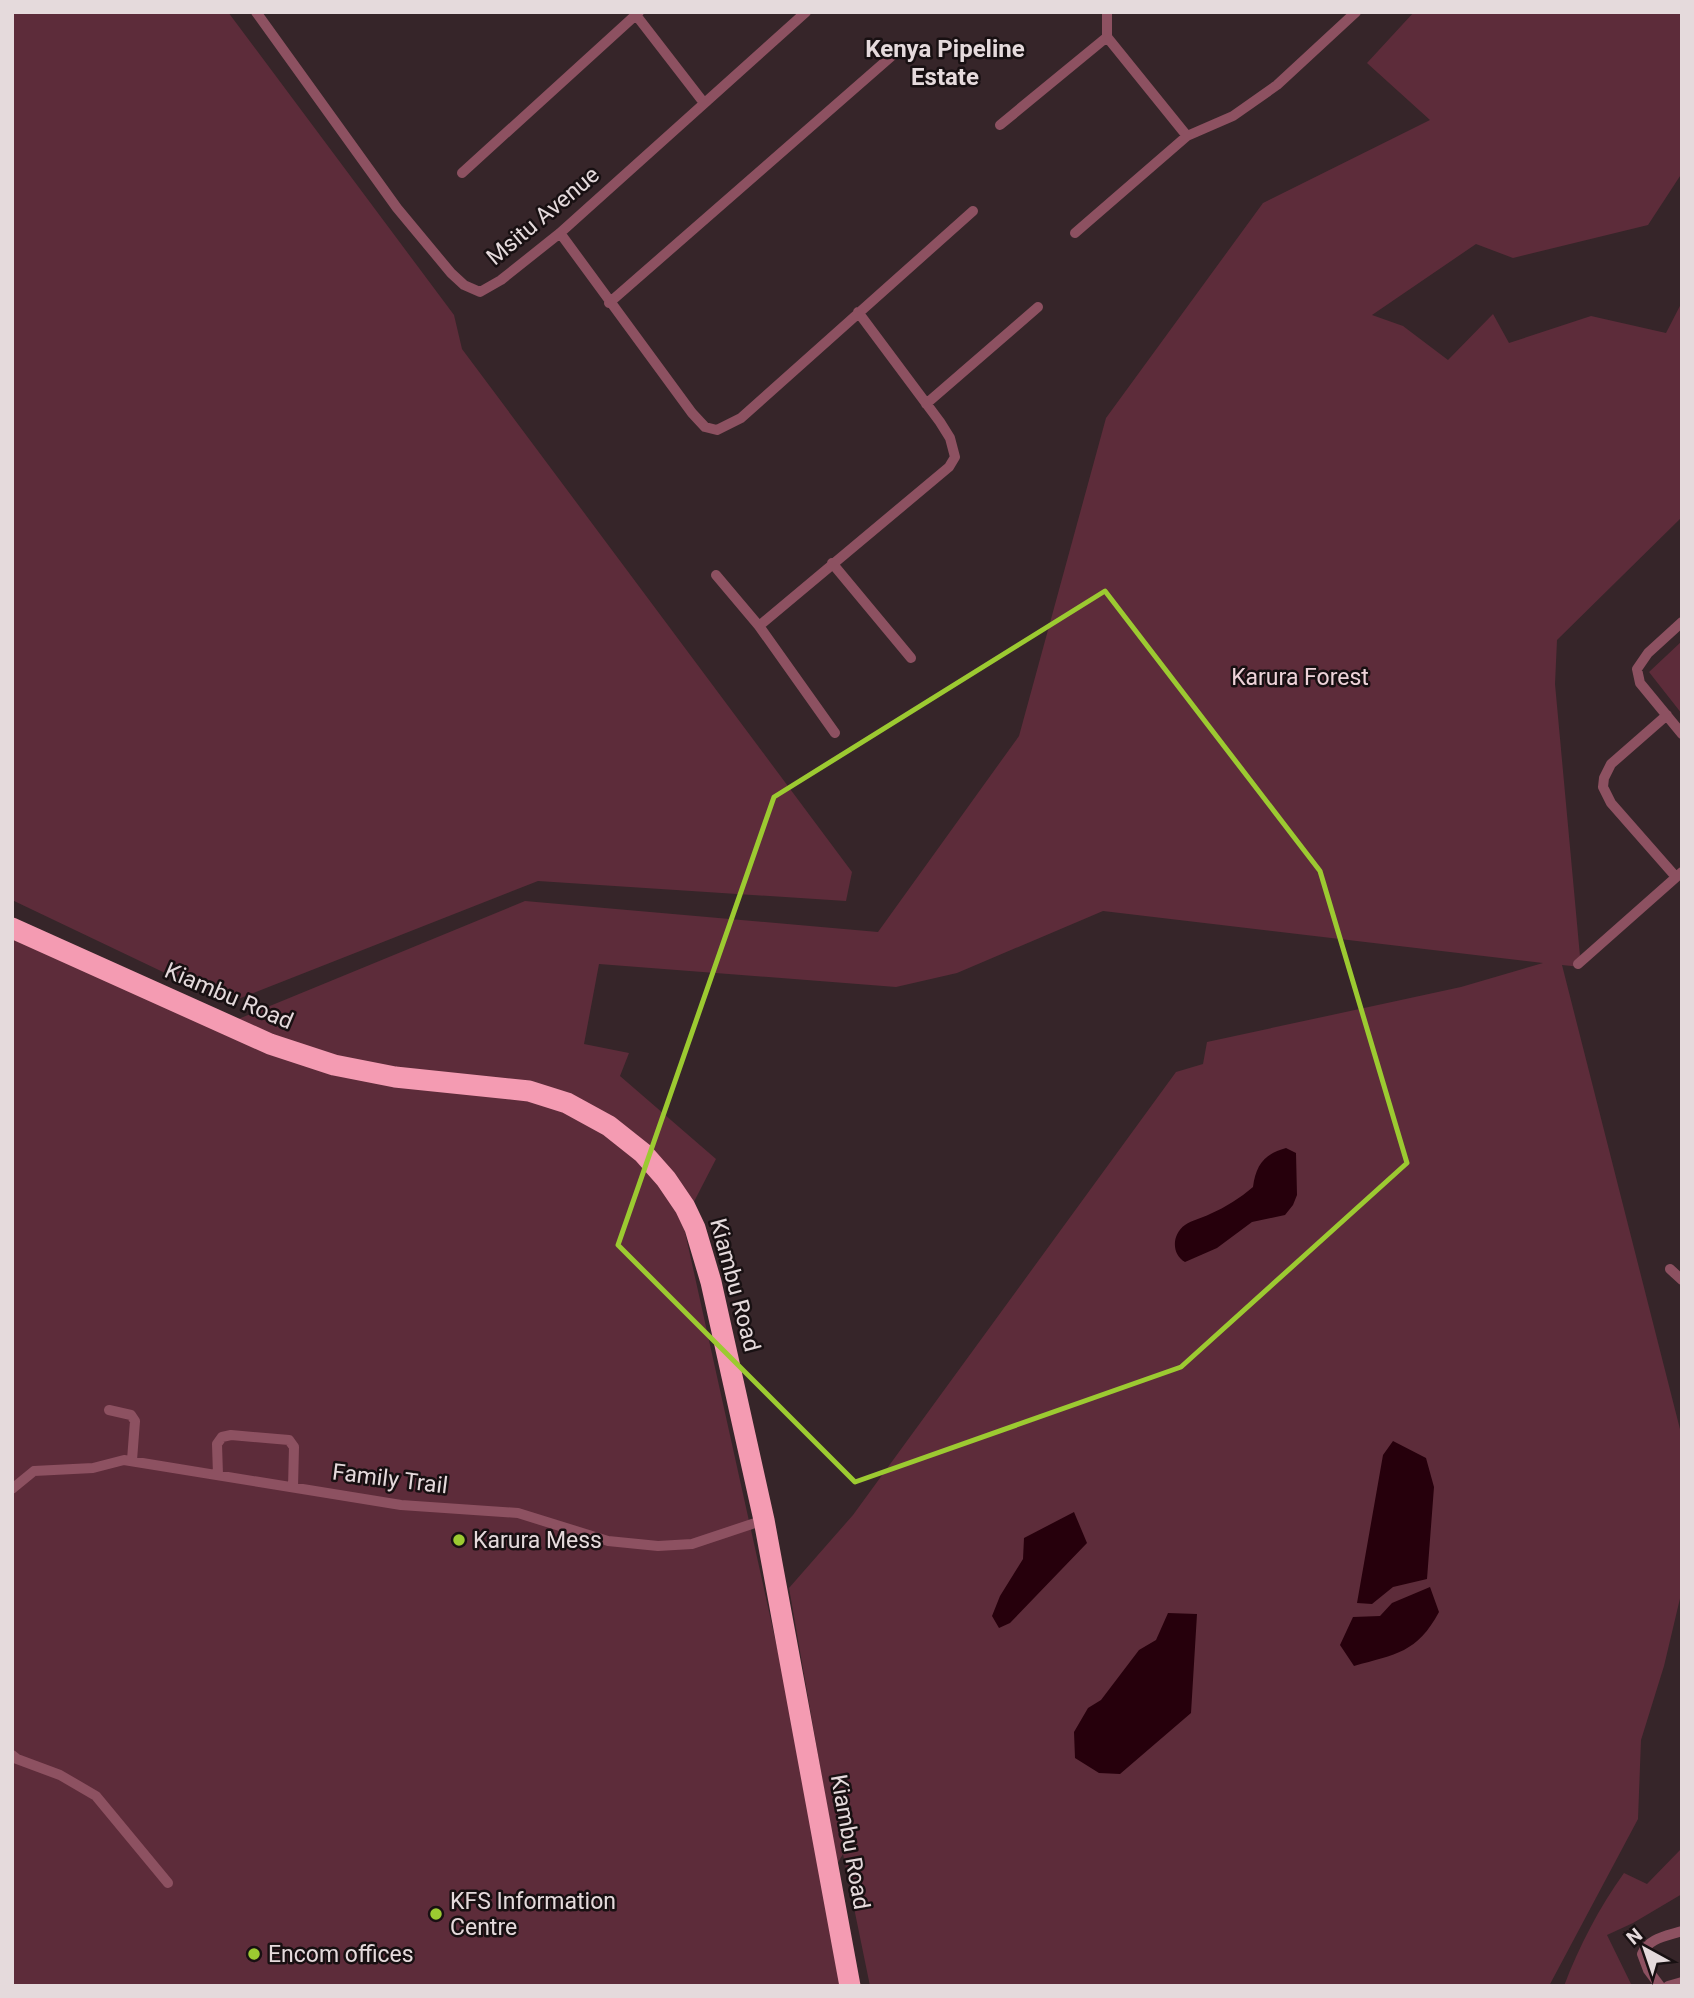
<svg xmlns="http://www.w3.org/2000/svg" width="1694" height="1998" font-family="Roboto,sans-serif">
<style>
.green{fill:#5d2c3a}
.water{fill:#26000c}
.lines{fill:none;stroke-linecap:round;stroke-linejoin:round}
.street{stroke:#8d5161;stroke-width:10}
.highway{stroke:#f49bb2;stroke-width:21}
.marked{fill:none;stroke:#9cca31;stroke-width:5;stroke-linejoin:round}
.poi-dot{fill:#9cca31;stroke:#181012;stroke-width:2.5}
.labels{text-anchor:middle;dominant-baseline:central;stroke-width:5;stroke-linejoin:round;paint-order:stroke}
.street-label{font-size:23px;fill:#e5dadc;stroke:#181012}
.park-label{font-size:23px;fill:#eed3d9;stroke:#181012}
.poi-label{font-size:23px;fill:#e5dadc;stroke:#181012;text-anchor:start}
.neighbourhood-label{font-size:24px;font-weight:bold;fill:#e5dadc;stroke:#181012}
</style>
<rect width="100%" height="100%" fill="#362529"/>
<path class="green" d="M 12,12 L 228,12 L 454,315 L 462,349 L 852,872 L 846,901 L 538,881 L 228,1003 L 12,900 Z
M 1414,12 L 1682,12 L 1682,173 L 1648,225 L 1513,258 L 1476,244 L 1372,315 L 1403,326 L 1448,360 L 1493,314 L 1509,343 L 1591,316 L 1666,333 L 1682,302 L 1682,517 L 1557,640 L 1555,684 L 1581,967 L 1562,965 L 1682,1437 L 1682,1590 L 1664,1666 L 1641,1740 L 1638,1819 L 1549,1986 L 870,1986 L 843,1854 L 837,1864 L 789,1588 L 853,1515 L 1176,1072 L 1203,1064 L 1207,1042 L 1461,987 L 1543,963 L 1103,911 L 957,973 L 896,987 L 599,964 L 584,1044 L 629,1053 L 620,1076 L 716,1159 L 683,1223 L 852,1986 L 12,1986 L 12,934 L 214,1029 L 525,901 L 878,932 L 1019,736 L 1106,418 L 1263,203 L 1430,120 L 1367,63 Z
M 1682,641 L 1682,714 L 1649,672 Z
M 1681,1849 L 1682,1894 L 1633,1923 L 1607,1935 L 1632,1986 L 1564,1986 C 1579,1946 1599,1908 1624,1873 L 1647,1884 Z"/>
<path class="water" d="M 1286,1148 L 1296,1153 L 1297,1195 L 1293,1205 L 1285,1215 L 1252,1222 L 1217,1248 L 1185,1262 C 1171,1254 1172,1234 1185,1225 C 1192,1220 1202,1218 1210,1214 C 1226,1207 1240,1198 1253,1187 C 1256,1165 1264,1154 1286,1148 Z
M 1393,1441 L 1426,1458 L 1434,1487 L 1427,1579 L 1393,1587 L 1372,1604 L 1357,1603 L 1383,1455 Z
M 1074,1512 L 1087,1543 L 1010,1623 L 999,1628 L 992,1616 L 1000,1596 L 1023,1559 L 1024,1538 Z
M 1430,1587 L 1439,1612 C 1417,1653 1396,1654 1354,1666 L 1340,1645 L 1353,1617 L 1380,1616 L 1392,1603 Z
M 1168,1613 L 1197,1614 L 1191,1713 L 1120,1774 L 1099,1773 L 1075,1758 L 1074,1732 L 1088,1708 L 1101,1700 L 1139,1650 L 1156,1640 Z"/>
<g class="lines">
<path class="street" d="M 256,12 L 397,208 L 451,273 L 464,285 L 480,292 L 501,280 L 560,233 L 806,12
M 1107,12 L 1107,37 L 1187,136
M 636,15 L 704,103
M 1000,125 L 1107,37
M 462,173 L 639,12
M 560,233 L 692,413 L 705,427 L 717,430 L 741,418 L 973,211
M 1075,233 L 1187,136 L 1233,116 L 1277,85 L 1356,12
M 609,303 L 894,54
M 926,404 L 1038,307
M 832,563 L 911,658
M 716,575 L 759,626 L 835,733
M 1682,622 L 1648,653 L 1637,669 L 1640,683 L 1682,734
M 759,626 L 949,467 L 955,457 L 950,438 L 940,422 L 858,312
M 1667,715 L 1611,764 L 1604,778 L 1603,787 L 1611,803 L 1676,877
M 1578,964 L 1682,872
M 1670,1269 L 1682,1280
M 109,1410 L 131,1415 L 135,1421 L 132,1460
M 218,1475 L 217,1444 L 222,1437 L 231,1435 L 289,1440 L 294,1447 L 293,1487
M 12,1489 L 34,1471 L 93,1468 L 124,1460 L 401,1505 L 518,1513 L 608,1541 L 658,1546 L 692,1544 L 764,1520
M 12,1755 L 17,1759 L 60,1775 L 96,1796 L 168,1883
M 1660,1986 L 1648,1970 L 1642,1954 C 1648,1938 1667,1936 1682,1931
M 1668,1986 L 1682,1982"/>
<path class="highway" d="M 12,928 L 270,1044 L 334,1065 L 395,1077 L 529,1091 L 567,1103 L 609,1126 L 643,1153 L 666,1179 L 685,1207 L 695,1228 L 711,1282 L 764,1520 L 850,1986"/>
</g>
<path class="marked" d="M 1105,591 L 1320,871 L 1407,1163 L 1181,1367 L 855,1482 L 618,1245 L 774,797 Z"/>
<g class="poi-dot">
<circle cx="459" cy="1540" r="7"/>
<circle cx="436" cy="1914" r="7"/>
<circle cx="254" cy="1954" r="7"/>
</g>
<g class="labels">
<g class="street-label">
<text transform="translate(543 216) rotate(-40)">Msitu Avenue</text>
<text transform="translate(229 996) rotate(23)">Kiambu Road</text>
<text transform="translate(735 1285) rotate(75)">Kiambu Road</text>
<text transform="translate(390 1479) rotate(7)">Family Trail</text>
<text transform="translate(850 1842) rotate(80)">Kiambu Road</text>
</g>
<g class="park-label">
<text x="1300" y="677">Karura Forest</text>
</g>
<g class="poi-label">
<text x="473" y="1540">Karura Mess</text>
<text x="450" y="1901">KFS Information<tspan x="450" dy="26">Centre</tspan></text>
<text x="268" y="1954">Encom offices</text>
</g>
<g class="neighbourhood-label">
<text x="945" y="49">Kenya Pipeline<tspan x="945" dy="28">Estate</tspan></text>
</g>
</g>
<rect width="1694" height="1998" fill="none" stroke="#e5dadc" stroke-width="28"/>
<g transform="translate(1645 1949) rotate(320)" stroke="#181012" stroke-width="5" paint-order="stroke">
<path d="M0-5L12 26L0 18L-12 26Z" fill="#e5dadc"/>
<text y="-10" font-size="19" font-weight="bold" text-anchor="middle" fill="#e5dadc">N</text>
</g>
</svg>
